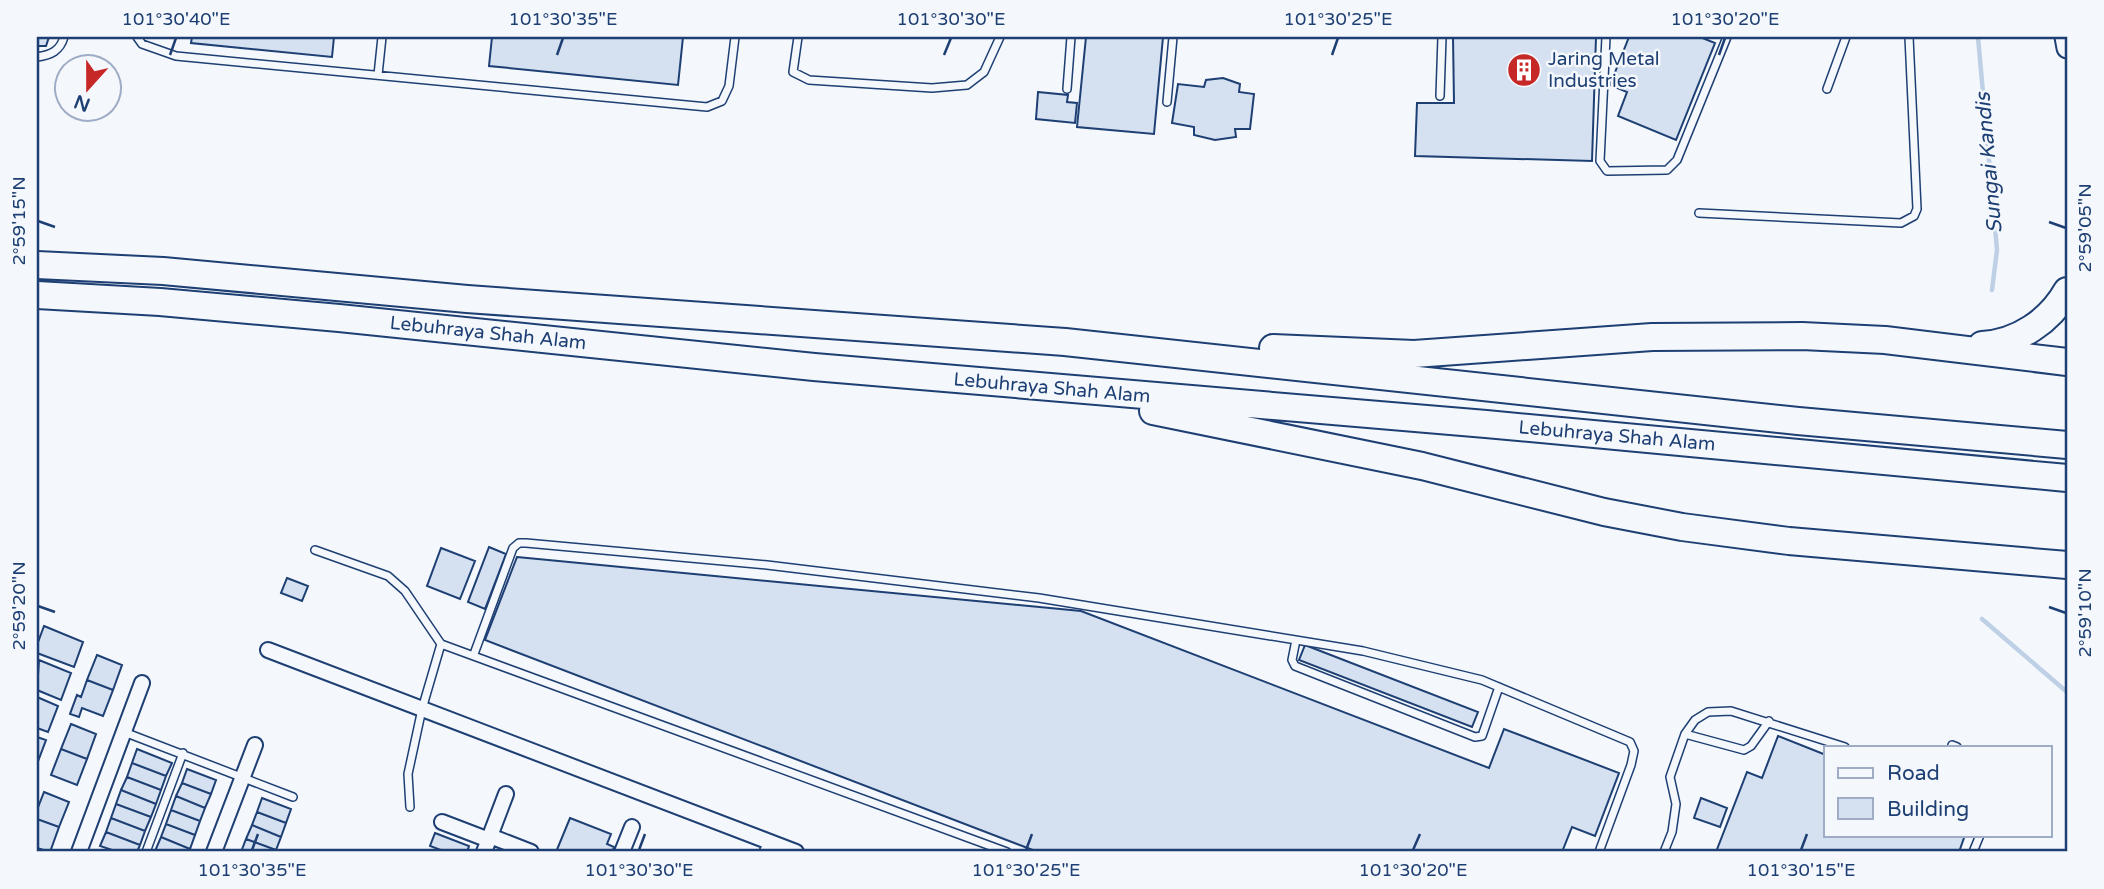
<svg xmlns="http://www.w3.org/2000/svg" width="2104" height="889" font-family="'Varela Round',sans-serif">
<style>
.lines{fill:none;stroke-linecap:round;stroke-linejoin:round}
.stream{stroke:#bed0e5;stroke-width:4.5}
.building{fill:#d5e0f0;stroke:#1d3f73;stroke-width:2}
.lane-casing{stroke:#1d3f73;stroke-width:10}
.street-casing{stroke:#1d3f73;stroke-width:18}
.secondary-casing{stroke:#1d3f73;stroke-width:23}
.highway-casing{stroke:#1d3f73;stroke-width:30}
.lane{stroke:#f4f7fb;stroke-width:7}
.street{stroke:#f4f7fb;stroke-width:14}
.secondary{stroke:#f4f7fb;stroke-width:19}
.highway{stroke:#f4f7fb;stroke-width:26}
.ticks{fill:none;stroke:#1d3f73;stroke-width:2.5}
.labels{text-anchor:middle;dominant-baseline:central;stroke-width:5;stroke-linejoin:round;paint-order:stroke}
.poi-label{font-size:19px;fill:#1d3f73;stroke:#f4f7fb;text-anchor:start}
.street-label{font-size:19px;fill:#1d3f73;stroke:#f4f7fb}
.water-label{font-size:21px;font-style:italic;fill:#1d3f73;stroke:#f4f7fb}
.neatline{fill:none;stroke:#1d3f73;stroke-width:2.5}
.ticks-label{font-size:18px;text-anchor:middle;fill:#1d3f73}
</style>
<rect width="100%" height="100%" fill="#f4f7fb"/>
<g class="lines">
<path class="stream" d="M 1978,37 L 1997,250 L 1992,290
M 1982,619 L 2067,692"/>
</g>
<path class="building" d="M 37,37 L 49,37 L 46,46 L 37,46 Z
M 192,37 L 334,37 L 332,57 L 191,43 Z
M 492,37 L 683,37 L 678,85 L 489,66 Z
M 1086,37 L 1163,37 L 1154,134 L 1077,127 Z
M 1453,37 L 1596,37 L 1592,161 L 1415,156 L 1417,103 L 1454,103 Z
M 1629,37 L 1700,37 L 1715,43 L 1676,140 L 1618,116 L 1627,92 L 1610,85 Z
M 1223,78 L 1240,84 L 1239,92 L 1254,94 L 1250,129 L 1235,129 L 1236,137 L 1215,140 L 1194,135 L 1194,127 L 1172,123 L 1178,84 L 1204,87 L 1206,80 Z
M 1038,92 L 1068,95 L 1067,102 L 1077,103 L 1075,123 L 1036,119 Z
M 489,547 L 506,554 L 485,609 L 468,602 Z
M 441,548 L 475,561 L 460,599 L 427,586 Z
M 517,557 L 1081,611 L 1489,768 L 1504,729 L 1619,773 L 1595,836 L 1572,827 L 1562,852 L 1038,852 L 485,640 Z
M 287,578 L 308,586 L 302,601 L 281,593 Z
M 44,626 L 83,642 L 74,667 L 37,653 L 37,645 Z
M 1305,645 L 1478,712 L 1472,727 L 1299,660 Z
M 97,655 L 122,665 L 113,690 L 87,680 Z
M 39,660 L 71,673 L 61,700 L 37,690 Z
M 87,680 L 113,690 L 103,716 L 82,708 L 79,717 L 70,714 L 77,695 L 81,697 Z
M 37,697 L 58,706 L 48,732 L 37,728 Z
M 71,724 L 96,734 L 87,759 L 61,749 Z
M 1778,736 L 1826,755 L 1826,835 L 1965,835 L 1959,852 L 1716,852 L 1747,772 L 1762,778 Z
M 37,737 L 46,740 L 37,764 Z
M 61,749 L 87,759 L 77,785 L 51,775 Z
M 137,749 L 172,763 L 166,776 L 132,763 Z
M 132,763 L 166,776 L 161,790 L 127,777 Z
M 187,769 L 216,780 L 211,794 L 182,783 Z
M 127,777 L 161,790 L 156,804 L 121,790 Z
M 182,783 L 211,794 L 205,808 L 176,796 Z
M 121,790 L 156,804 L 151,817 L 116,804 Z
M 44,792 L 69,802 L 59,827 L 37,819 L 37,810 Z
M 176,796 L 205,808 L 200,821 L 171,810 Z
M 262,798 L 291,809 L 286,823 L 257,812 Z
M 1701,798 L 1727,808 L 1720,827 L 1694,818 Z
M 116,804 L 151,817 L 145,831 L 111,818 Z
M 171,810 L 200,821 L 195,835 L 166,824 Z
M 257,812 L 286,823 L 281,837 L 252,825 Z
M 111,818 L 145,831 L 140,845 L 106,832 Z
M 570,818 L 611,834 L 607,844 L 614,847 L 612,852 L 556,852 Z
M 37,819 L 59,827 L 50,852 L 37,848 Z
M 166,824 L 195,835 L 190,849 L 161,837 Z
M 252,825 L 281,837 L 276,850 L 246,839 Z
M 106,832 L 140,845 L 137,852 L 118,852 L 100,846 Z
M 435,833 L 469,846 L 467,852 L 446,852 L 430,846 Z
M 161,837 L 190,849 L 188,852 L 155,851 Z
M 246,839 L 276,850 L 275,852 L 241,852 Z"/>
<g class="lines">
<g class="lane-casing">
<path id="lane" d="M 137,37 L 142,44 L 176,56 L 707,107 L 722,101 L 729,86 L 735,37
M 798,37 L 793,72 L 809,80 L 932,88 L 967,85 L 984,72 L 1000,37
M 1606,37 L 1600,161 L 1607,171 L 1667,170 L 1677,160 L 1727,37
M 37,57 C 51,55 60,51 64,37
M 378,75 L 382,37
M 1067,89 L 1071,37
M 1827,89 L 1846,37
M 1440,96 L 1442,37
M 1167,102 L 1173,37
M 1699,213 L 1901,223 L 1914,216 L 1917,209 L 1909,37
M 315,550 L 388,576 L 405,591 L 441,644
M 1296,640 L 1292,660 L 1295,666 L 1475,737 L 1482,736 L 1499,687
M 474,654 L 513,548 L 519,543 L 526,543 L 767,565 L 1039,598 L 1363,651 L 1482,680 L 1630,742 L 1634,751 L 1631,765 L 1599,852
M 124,732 L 293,797
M 1685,734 L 1744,750 L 1751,746 L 1769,721
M 1952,745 L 1957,747
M 410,807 L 408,774 L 422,709 L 441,644 L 1007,852
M 146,852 L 183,753
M 763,852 L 768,842
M 1664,852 L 1672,832 L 1676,804 L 1670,777 L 1685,734 L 1695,720 L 1708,712 L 1731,711 L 1845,747
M 1973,852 L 1980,835"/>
</g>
<g class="street-casing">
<path id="street" d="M 268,650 L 796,852
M 442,822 L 489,840
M 490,836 L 531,852
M 79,852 L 142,683
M 214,852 L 255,745
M 484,852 L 506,794
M 622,852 L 632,827"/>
</g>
<g class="secondary-casing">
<path id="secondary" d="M 2065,37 L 2067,48"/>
</g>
<g class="highway-casing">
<path id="highway" d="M 37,265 L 163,271 L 467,299 L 1065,342 L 1798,421 L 2067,445
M 37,295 L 160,302 L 339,318 L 814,367 L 1486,424 L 2067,478
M 1982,345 C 2018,343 2050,321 2067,291
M 1273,348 L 1414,354 L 1652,337 L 1802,336 L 1885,340 L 2067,362
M 1153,411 L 1422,466 L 1604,512 L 1682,527 L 1789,541 L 2067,565"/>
</g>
<use href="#lane" class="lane"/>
<use href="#street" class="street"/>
<use href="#secondary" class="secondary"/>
<use href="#highway" class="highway"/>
</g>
<path class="ticks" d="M 170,55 L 176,38M 557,55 L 563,38M 944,55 L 951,38M 1332,55 L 1338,38M 1719,55 L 1725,38M 38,221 L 55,227M 2049,222 L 2066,228M 38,606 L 55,612M 2049,607 L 2066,613M 252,850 L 258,834M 639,850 L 645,834M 1026,850 L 1032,834M 1413,850 L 1420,834M 1801,850 L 1807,834"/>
<defs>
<g id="building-disc" transform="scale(1.75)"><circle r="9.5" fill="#c62828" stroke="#f4f7fb"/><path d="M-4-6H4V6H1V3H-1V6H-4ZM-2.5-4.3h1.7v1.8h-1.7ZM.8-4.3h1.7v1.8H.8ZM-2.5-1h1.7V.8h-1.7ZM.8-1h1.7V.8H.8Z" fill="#fff"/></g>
</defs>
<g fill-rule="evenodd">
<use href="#building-disc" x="1524" y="70"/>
</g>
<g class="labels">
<g class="poi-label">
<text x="1548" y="59">Jaring Metal<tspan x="1548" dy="22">Industries</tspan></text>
</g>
<g class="street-label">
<text transform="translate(488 333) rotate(6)">Lebuhraya Shah Alam</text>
<text transform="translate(1052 388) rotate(5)">Lebuhraya Shah Alam</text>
<text transform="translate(1617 436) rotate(5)">Lebuhraya Shah Alam</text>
</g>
<g class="water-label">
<text transform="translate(1989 163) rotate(-95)">Sungai Kandis</text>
</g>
</g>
<rect width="2104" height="889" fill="none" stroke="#f4f7fb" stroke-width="77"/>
<rect x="1824" y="746" width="228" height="91" fill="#f4f7fb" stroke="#9eadc5" stroke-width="2"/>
<rect x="1838" y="768" width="35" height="10" fill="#f4f7fb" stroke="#9eadc5" stroke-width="2"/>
<text x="1887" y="780" font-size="21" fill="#1d3f73">Road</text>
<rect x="1838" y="798" width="35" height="21" fill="#d5e0f0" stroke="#9eadc5" stroke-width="2"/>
<text x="1887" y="816" font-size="21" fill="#1d3f73">Building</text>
<g transform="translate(88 88) rotate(201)"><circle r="33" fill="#f4f7fb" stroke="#9eadc5" stroke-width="2"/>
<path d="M0-5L12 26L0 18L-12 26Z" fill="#c62828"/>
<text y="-10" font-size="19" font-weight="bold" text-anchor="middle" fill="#1d3f73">N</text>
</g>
<rect x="38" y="38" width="2028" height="812" class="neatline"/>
<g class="ticks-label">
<text x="176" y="25">101°30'40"E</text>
<text x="563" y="25">101°30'35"E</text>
<text x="951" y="25">101°30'30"E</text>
<text x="1338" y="25">101°30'25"E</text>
<text x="1725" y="25">101°30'20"E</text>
<text transform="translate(19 221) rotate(-90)" y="6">2°59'15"N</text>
<text transform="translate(2085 228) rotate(-90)" y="6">2°59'05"N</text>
<text transform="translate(19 606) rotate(-90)" y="6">2°59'20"N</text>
<text transform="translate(2085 613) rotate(-90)" y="6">2°59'10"N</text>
<text x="252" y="876">101°30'35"E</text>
<text x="639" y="876">101°30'30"E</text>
<text x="1026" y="876">101°30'25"E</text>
<text x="1413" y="876">101°30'20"E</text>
<text x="1801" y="876">101°30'15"E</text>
</g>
</svg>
